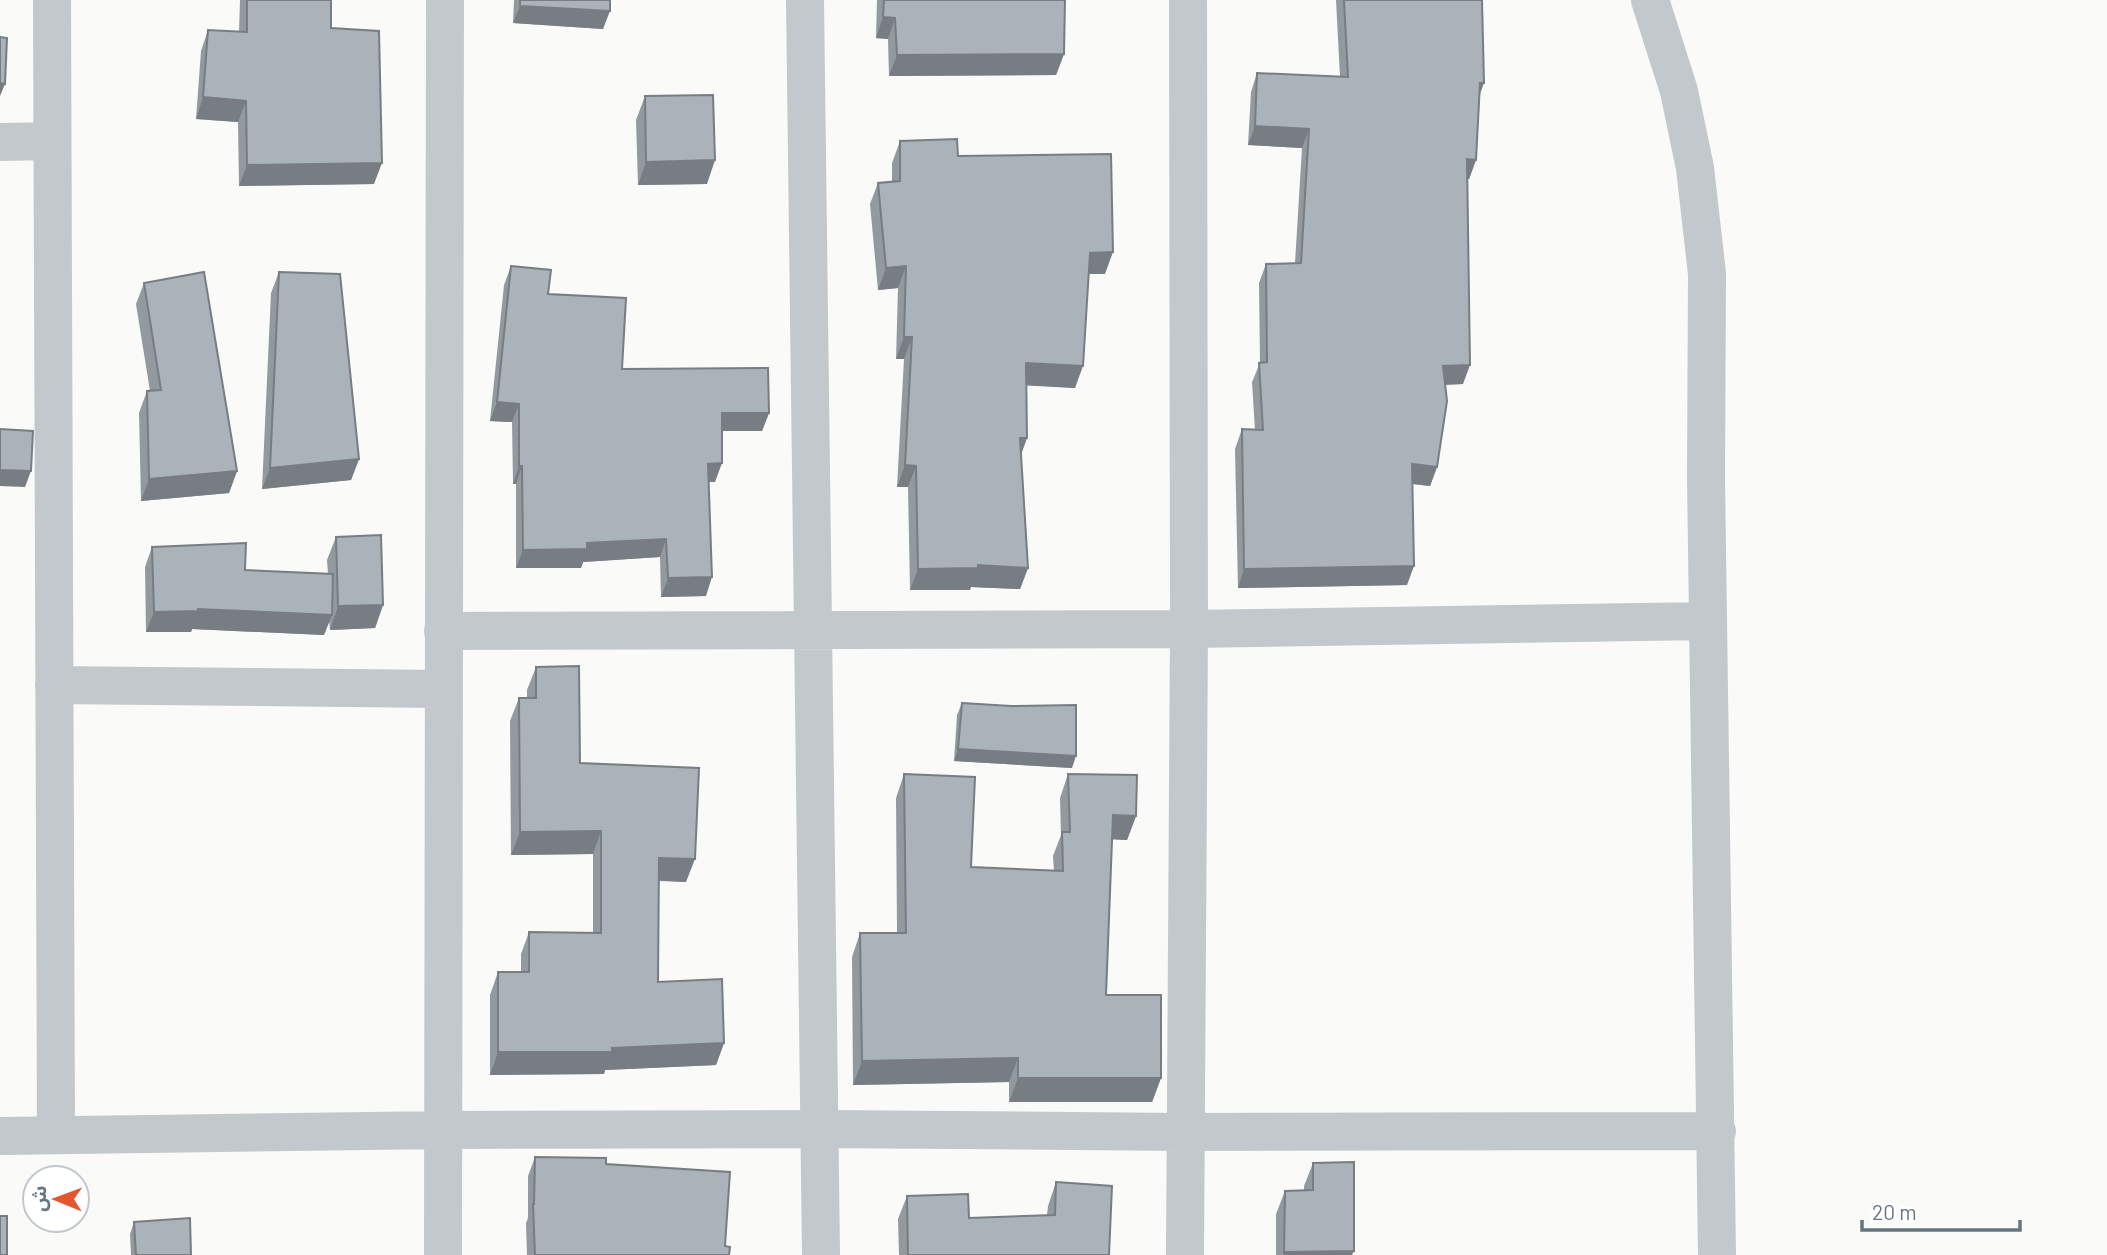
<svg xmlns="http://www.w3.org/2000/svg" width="2107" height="1255" font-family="Barlow,'Noto Sans Arabic',sans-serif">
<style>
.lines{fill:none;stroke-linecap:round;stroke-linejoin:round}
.street{stroke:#c3c8cc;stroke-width:38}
.wall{fill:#929a9f}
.shaded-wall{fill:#777d82}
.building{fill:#aab3b9;stroke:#777d82;stroke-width:2}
</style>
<rect width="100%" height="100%" fill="#fafaf8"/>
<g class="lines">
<path class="street" d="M 52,0 L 56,1135
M 805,0 L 821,1255
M 1650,0 L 1679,91 L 1695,168 L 1707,274 L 1706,477 L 1717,1255
M 0,142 L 52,141
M 443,631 L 1189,629 L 1707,621
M 54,685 L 443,689
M 0,1136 L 444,1130 L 821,1129 L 1185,1132 L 1717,1131
M 443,1255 L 445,0
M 1185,1255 L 1189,629 L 1188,0"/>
</g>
<path class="wall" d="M 240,0 L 331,0 L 331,28 L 374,184 L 239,186 L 238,122 L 196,119 L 201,51 L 208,30 L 239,32 Z
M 514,0 L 610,0 L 603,29 L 513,23 Z
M 877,0 L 1065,0 L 1064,54 L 1056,75 L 889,76 L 888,39 L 876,38 Z
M 1336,0 L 1482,0 L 1476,160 L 1469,179 L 1467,179 L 1463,384 L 1445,385 L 1437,467 L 1430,486 L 1412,484 L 1407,585 L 1238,588 L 1235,449 L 1242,429 L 1255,430 L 1252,382 L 1260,363 L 1259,283 L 1266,264 L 1295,263 L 1302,148 L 1248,145 L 1251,92 L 1257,73 L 1340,77 Z
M 645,96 L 707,184 L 638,185 L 636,120 Z
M 900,141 L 958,156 L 1105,274 L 1088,274 L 1075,388 L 1027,385 L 1027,438 L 1021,455 L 1028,568 L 1020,589 L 971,587 L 970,590 L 910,590 L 908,487 L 897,487 L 904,359 L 896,359 L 898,288 L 878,290 L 870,204 L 878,183 L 892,181 L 892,163 Z
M 511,266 L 548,294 L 622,369 L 769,413 L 762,431 L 722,431 L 715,482 L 709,482 L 706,596 L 661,597 L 660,557 L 583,562 L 581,568 L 516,568 L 516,484 L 513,484 L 512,422 L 490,421 L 504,285 Z
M 279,272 L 359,459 L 351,480 L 262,489 L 271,293 Z
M 144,283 L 237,471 L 229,493 L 141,501 L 139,413 L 147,391 L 150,391 L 136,304 Z
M 336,537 L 383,605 L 375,628 L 330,630 L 329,621 L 324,635 L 192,629 L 191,632 L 146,632 L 145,567 L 152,547 L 245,570 L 328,574 L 327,560 Z
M 536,667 L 580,763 L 686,882 L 659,881 L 658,982 L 724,1043 L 716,1065 L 605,1070 L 604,1074 L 490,1075 L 490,995 L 498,972 L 521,972 L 521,954 L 529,932 L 593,933 L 593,854 L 511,855 L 510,721 L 519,698 L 527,698 L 527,690 Z
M 962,703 L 1072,768 L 954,761 L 957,715 Z
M 904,774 L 971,867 L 1054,871 L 1053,856 L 1061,835 L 1060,798 L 1068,774 L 1136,816 L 1127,840 L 1112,839 L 1106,995 L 1161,1078 L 1152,1102 L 1009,1102 L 1009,1082 L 853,1085 L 852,957 L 860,933 L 897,933 L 896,798 Z
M 535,1157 L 606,1164 L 725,1246 L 729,1255 L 527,1255 L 526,1223 L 528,1218 L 528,1176 Z
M 1313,1163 L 1352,1255 L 1276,1255 L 1276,1214 L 1285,1191 L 1304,1190 L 1304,1186 Z
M 1056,1182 L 1109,1255 L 899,1255 L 898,1219 L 907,1196 L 969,1218 L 1047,1215 L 1048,1206 Z
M 134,1222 L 191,1255 L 131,1255 L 130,1234 Z"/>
<path class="shaded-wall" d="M 520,6 L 610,11 L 603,29 L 513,23 Z
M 883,17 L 895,18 L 888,39 L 876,38 Z
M 1064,54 L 1056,75 L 889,76 L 897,55 Z
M 0,83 L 5,84 L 0,96 Z
M 1480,83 L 1484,83 L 1477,102 Z
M 203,97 L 246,101 L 238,122 L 196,119 Z
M 1255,126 L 1309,129 L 1302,148 L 1248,145 Z
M 1467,159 L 1476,160 L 1469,179 L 1460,178 Z
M 715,160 L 707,184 L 638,185 L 646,162 Z
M 382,163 L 374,184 L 239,186 L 247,165 Z
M 1113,252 L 1105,274 L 1082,274 L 1090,253 Z
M 906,266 L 898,288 L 878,290 L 886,268 Z
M 904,337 L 912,337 L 904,359 L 896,359 Z
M 1026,363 L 1083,366 L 1075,388 L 1018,385 Z
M 1470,365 L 1463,384 L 1436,385 L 1443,366 Z
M 497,402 L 519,404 L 512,422 L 490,421 Z
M 722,413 L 769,413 L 762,431 L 715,431 Z
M 1020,438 L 1027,438 L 1019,459 Z
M 359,459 L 351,480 L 262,489 L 270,468 Z
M 722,463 L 715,482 L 701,482 L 708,464 Z
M 1412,464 L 1437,467 L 1430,486 L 1405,483 Z
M 905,465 L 916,466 L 908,487 L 897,487 Z
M 519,466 L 522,466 L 516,484 L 513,484 Z
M 0,470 L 31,471 L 25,487 L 0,486 Z
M 237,471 L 229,493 L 141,501 L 149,479 Z
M 666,539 L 660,557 L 583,562 L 581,568 L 516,568 L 523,550 L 587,543 Z
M 978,565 L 1028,568 L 1020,589 L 971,587 L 970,590 L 910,590 L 918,569 Z
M 1414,566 L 1407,585 L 1238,588 L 1244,569 Z
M 712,577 L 706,596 L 661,597 L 668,578 Z
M 383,605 L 375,628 L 330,630 L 338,606 Z
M 198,609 L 332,615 L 324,635 L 192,629 L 191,632 L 146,632 L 154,612 Z
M 958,749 L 1076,756 L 1072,768 L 954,761 Z
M 1113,815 L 1136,816 L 1127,840 L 1104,839 Z
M 601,831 L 593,854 L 511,855 L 520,832 Z
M 659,858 L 695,859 L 686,882 L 651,880 Z
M 724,1043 L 716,1065 L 605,1070 L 604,1074 L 490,1075 L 498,1052 Z
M 1018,1058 L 1009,1082 L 853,1085 L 862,1061 Z
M 1018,1078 L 1161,1078 L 1152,1102 L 1009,1102 Z
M 1354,1251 L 1352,1255 L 1283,1255 L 1284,1252 Z"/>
<path class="building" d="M 247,0 L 331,0 L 331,28 L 379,31 L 382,163 L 247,165 L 246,101 L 203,97 L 208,30 L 247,32 Z
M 520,0 L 610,0 L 610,11 L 520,6 Z
M 884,0 L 1065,0 L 1064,54 L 897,55 L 895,18 L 883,17 Z
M 1344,0 L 1482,0 L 1484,83 L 1480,83 L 1476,160 L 1467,159 L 1470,365 L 1443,366 L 1447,401 L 1437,467 L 1412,464 L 1414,566 L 1244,569 L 1242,429 L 1263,430 L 1259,363 L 1267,362 L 1266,264 L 1301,263 L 1309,129 L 1255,126 L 1257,73 L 1348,77 Z
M 0,37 L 7,38 L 5,84 L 0,83 Z
M 713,95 L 715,160 L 646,162 L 645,96 Z
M 957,139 L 958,156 L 1111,154 L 1113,252 L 1090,253 L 1083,366 L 1026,363 L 1027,438 L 1020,438 L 1028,568 L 978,565 L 978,568 L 918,569 L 916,466 L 905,465 L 912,337 L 904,337 L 906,266 L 886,268 L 878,183 L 900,181 L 900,141 Z
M 511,266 L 551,270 L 548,294 L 626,298 L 622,369 L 768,368 L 769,413 L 722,413 L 722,463 L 708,464 L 712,577 L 668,578 L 666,539 L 587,543 L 587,549 L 523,550 L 522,466 L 519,466 L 519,404 L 497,402 Z
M 204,272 L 237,471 L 149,479 L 147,391 L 161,390 L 144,283 Z
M 279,272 L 340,274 L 359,459 L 270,468 Z
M 0,429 L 33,431 L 31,471 L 0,470 Z
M 381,535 L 383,605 L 338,606 L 336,537 Z
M 246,543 L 245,570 L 333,574 L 332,615 L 198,609 L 198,611 L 154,612 L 152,547 Z
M 579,666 L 580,763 L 699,768 L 695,859 L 659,858 L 658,982 L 722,979 L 724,1043 L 612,1048 L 612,1052 L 498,1052 L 498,972 L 529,972 L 529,932 L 601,933 L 601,831 L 520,832 L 519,698 L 536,698 L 536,667 Z
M 962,703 L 1011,706 L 1076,705 L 1076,756 L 958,749 Z
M 904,774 L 975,777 L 971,867 L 1063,871 L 1062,832 L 1070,832 L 1068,774 L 1137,775 L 1136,816 L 1113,815 L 1106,995 L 1161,995 L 1161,1078 L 1018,1078 L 1018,1058 L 862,1061 L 860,933 L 906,933 Z
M 535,1157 L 606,1158 L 606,1164 L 730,1172 L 725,1246 L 730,1247 L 729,1255 L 535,1255 L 533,1204 L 534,1204 Z
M 1354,1162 L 1354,1251 L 1284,1252 L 1285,1191 L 1313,1190 L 1313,1163 Z
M 1056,1182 L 1112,1186 L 1109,1255 L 908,1255 L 907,1196 L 968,1194 L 969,1218 L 1055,1215 Z
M 0,1216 L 7,1216 L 7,1255 L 0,1255 Z
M 190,1218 L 191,1255 L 136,1255 L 134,1222 Z"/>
<g transform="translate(56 1199) rotate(271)"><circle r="33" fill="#ffffff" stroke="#c1c8cd" stroke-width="2"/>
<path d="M0-5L12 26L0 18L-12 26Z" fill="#e4572e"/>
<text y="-10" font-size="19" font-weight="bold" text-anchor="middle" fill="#657683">ش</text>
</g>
<path d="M1862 1220v10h158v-10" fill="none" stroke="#657683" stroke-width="3.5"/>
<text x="1872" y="1220" font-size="21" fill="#657683" stroke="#ffffff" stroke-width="5" paint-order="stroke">20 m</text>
</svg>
